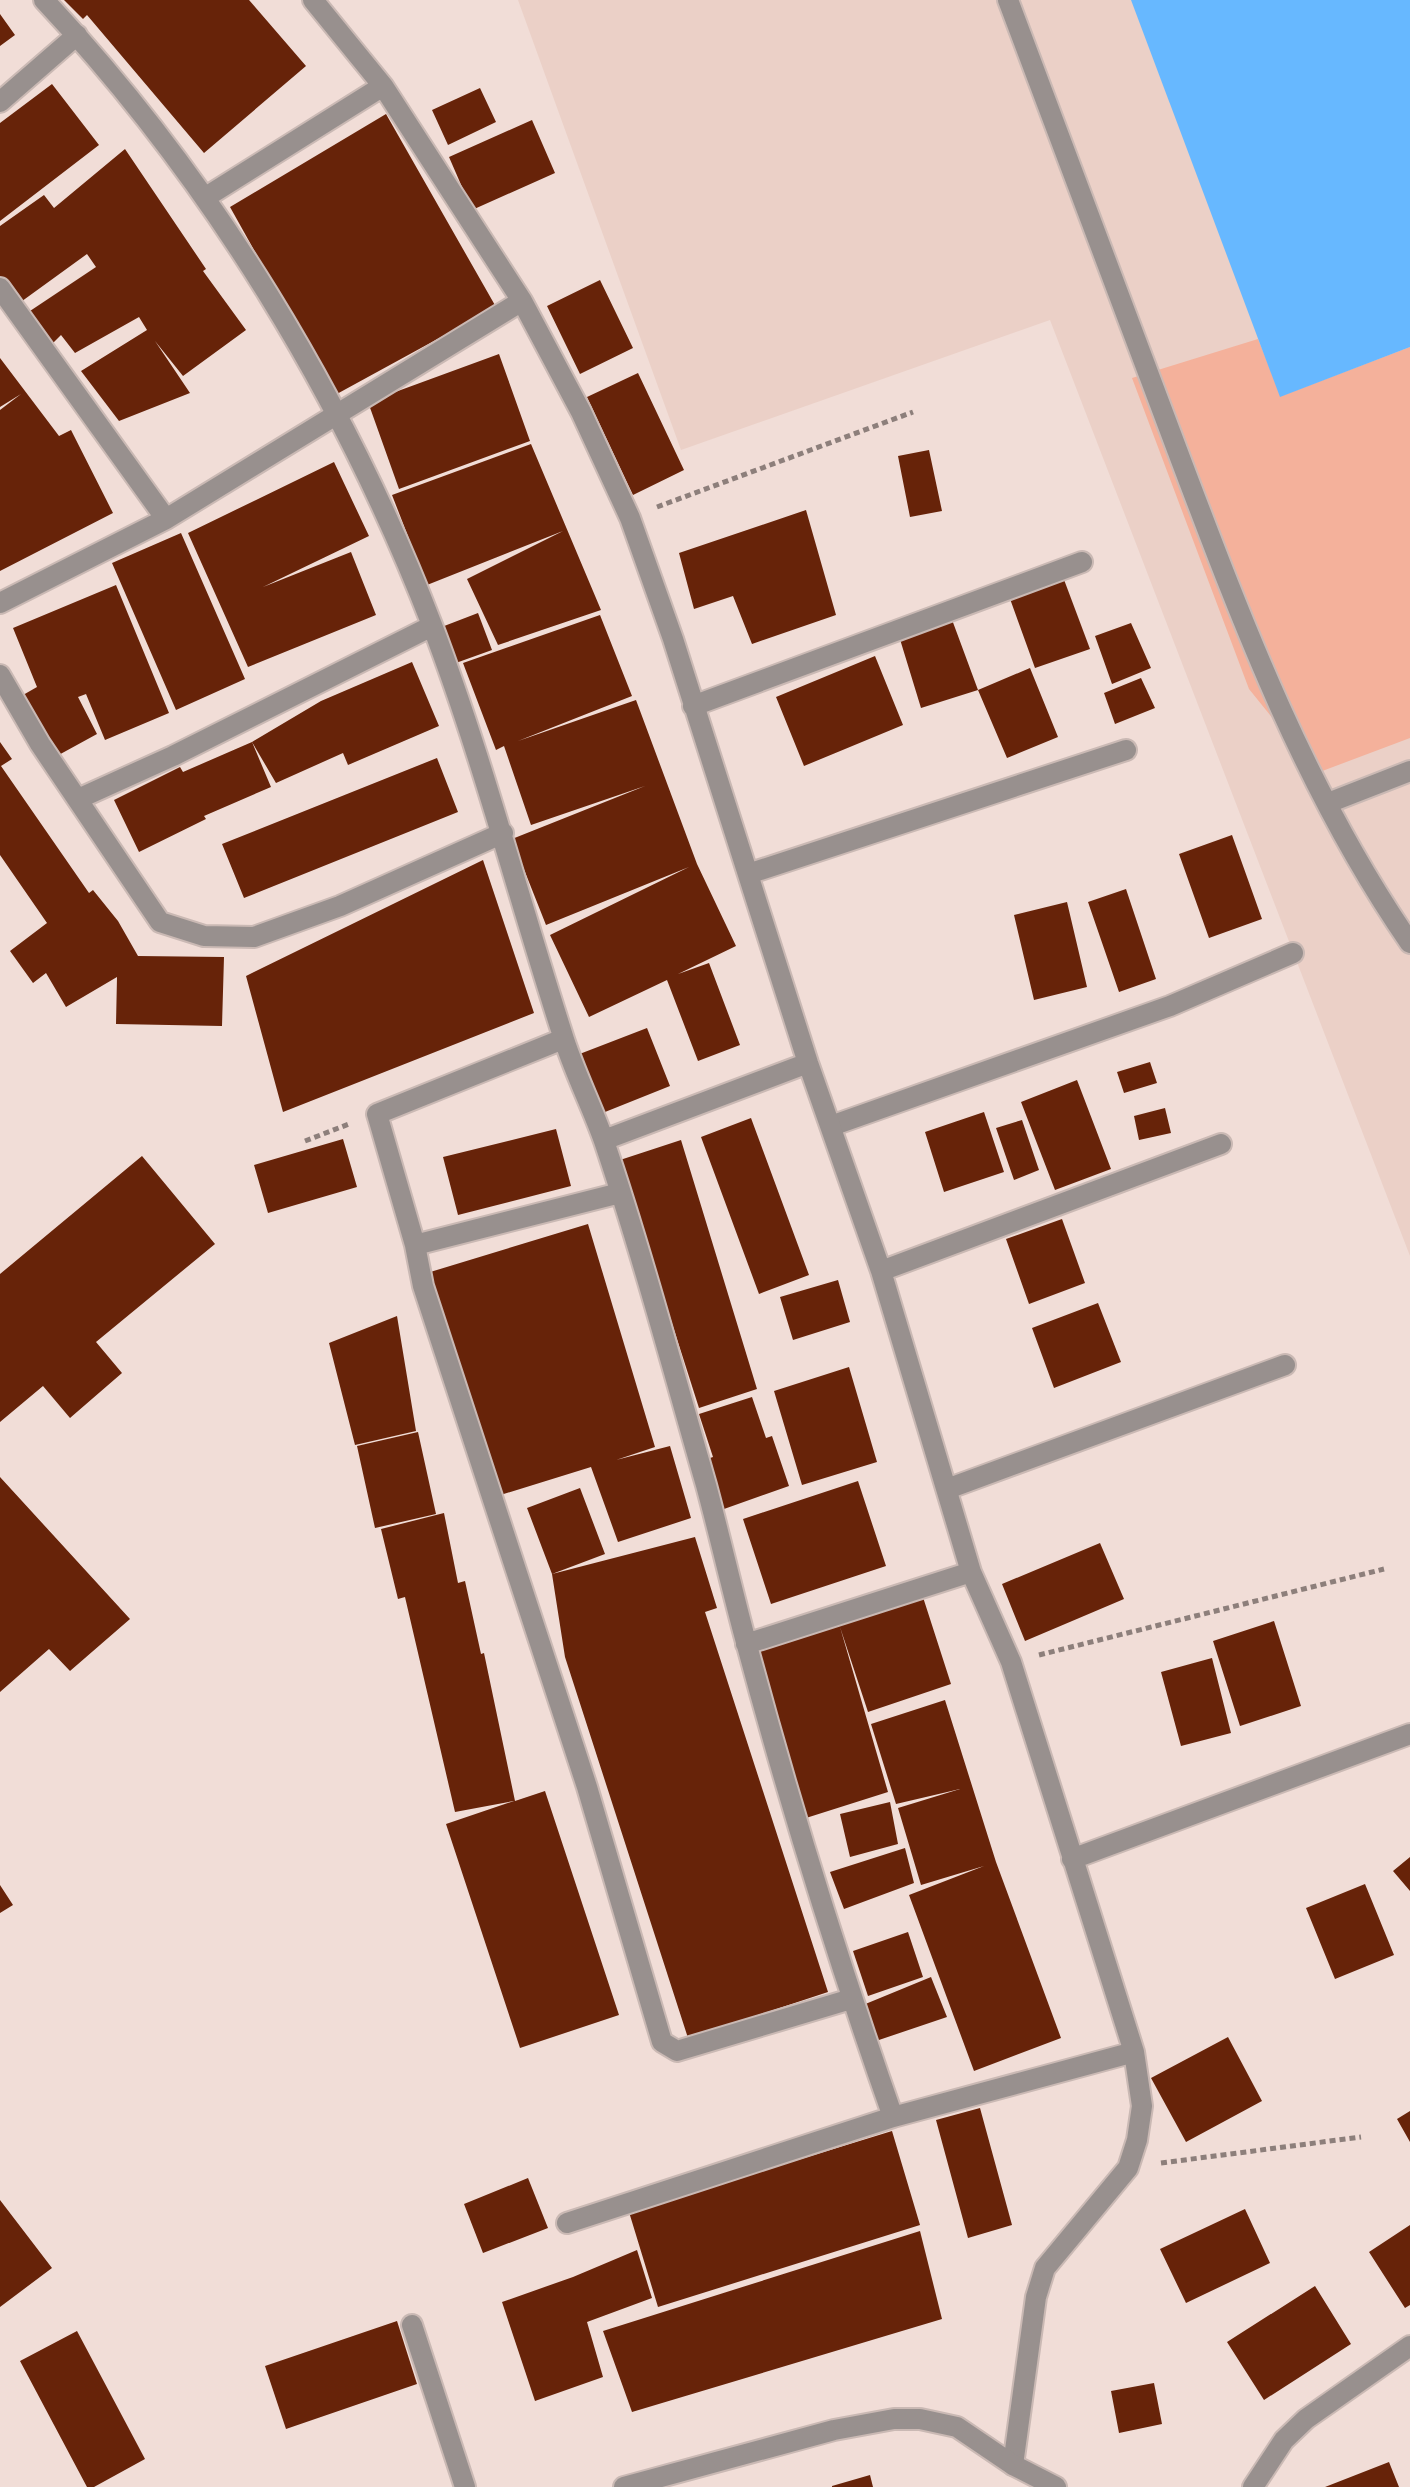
<svg xmlns="http://www.w3.org/2000/svg" width="1410" height="2487" font-family="'Open Sans',sans-serif">
<style>
.built{fill:#ebd0c7}
.green{fill:#f4b19b}
.water{fill:#67b8ff}
.building{fill:#672309}
.lines{fill:none;stroke-linecap:round;stroke-linejoin:round}
.service-casing{stroke:#cab9b4;stroke-width:24}
.minor-casing{stroke:#cab9b4;stroke-width:24}
.tertiary-casing{stroke:#cab9b4;stroke-width:24}
.path{stroke:#8d7f7b;stroke-width:5;stroke-dasharray:6 4;stroke-linecap:butt}
.service{stroke:#98908e;stroke-width:20}
.minor{stroke:#98908e;stroke-width:20}
.tertiary{stroke:#98908e;stroke-width:20}
</style>
<rect width="100%" height="100%" fill="#f1ddd7"/>
<path class="built" d="M 518,0 L 1410,0 L 1410,1256 L 1050,320 L 681,450 Z"/>
<path class="green" d="M 1258,339 L 1281,396 L 1410,347 L 1410,738 L 1317,773 L 1249,689 L 1132,378 Z"/>
<path class="water" d="M 1131,0 L 1410,0 L 1410,347 L 1280,397 Z"/>
<path class="building" d="M 64,0 L 249,0 L 306,66 L 204,153 L 87,15 L 83,19 Z
M 0,14 L 15,35 L 0,46 Z
M 52,84 L 99,145 L 0,221 L 0,123 Z
M 480,88 L 496,122 L 448,145 L 432,110 Z
M 386,114 L 496,307 L 335,395 L 230,207 Z
M 532,120 L 555,173 L 472,210 L 449,157 Z
M 125,149 L 206,269 L 203,271 L 246,330 L 183,376 L 155,341 L 190,393 L 119,421 L 81,371 L 147,330 L 139,317 L 75,353 L 61,335 L 45,351 L 30,311 L 96,267 L 87,254 L 18,304 L 0,279 L 0,226 L 44,195 L 54,208 Z
M 600,280 L 633,348 L 580,374 L 547,306 Z
M 499,354 L 530,441 L 399,489 L 368,402 Z
M 0,358 L 59,436 L 71,430 L 113,513 L 0,571 L 0,410 L 21,394 L 0,407 Z
M 638,373 L 684,470 L 633,495 L 587,397 Z
M 531,444 L 601,610 L 498,645 L 467,579 L 563,531 L 427,585 L 392,495 Z
M 929,450 L 942,511 L 910,517 L 898,456 Z
M 334,462 L 369,536 L 263,587 L 351,552 L 376,615 L 248,667 L 188,533 Z
M 806,510 L 836,615 L 752,644 L 733,596 L 694,609 L 679,553 Z
M 181,533 L 245,679 L 176,710 L 112,563 Z
M 1063,577 L 1090,649 L 1035,668 L 1009,596 Z
M 116,585 L 169,713 L 105,740 L 86,694 L 78,697 L 97,734 L 55,757 L 23,695 L 37,687 L 13,628 Z
M 478,613 L 492,650 L 453,664 L 439,628 Z
M 600,615 L 632,696 L 518,741 L 636,700 L 697,864 L 736,946 L 678,974 L 709,963 L 740,1045 L 698,1061 L 667,980 L 589,1017 L 550,935 L 689,867 L 546,925 L 512,839 L 645,786 L 531,825 L 504,746 L 496,750 L 463,663 Z
M 951,617 L 978,690 L 921,708 L 899,636 Z
M 1131,623 L 1151,668 L 1112,684 L 1095,636 Z
M 875,656 L 903,725 L 804,766 L 776,697 Z
M 412,662 L 439,726 L 348,765 L 343,753 L 276,783 L 252,742 L 321,701 Z
M 1030,668 L 1058,737 L 1007,758 L 978,690 Z
M 1141,678 L 1155,708 L 1115,724 L 1104,693 Z
M 0,742 L 12,759 L 1,766 L 89,893 L 93,890 L 118,921 L 138,956 L 224,957 L 222,1026 L 116,1024 L 117,977 L 66,1007 L 46,973 L 33,983 L 10,951 L 47,923 L 0,855 Z
M 252,742 L 271,787 L 204,816 L 206,819 L 139,852 L 114,800 L 180,767 L 183,772 Z
M 437,758 L 458,812 L 244,898 L 222,844 Z
M 1232,835 L 1262,919 L 1209,938 L 1179,854 Z
M 483,860 L 534,1013 L 283,1112 L 246,976 Z
M 1126,889 L 1156,979 L 1119,992 L 1088,902 Z
M 1067,902 L 1087,987 L 1034,1000 L 1014,915 Z
M 647,1028 L 670,1086 L 600,1114 L 577,1055 Z
M 1150,1062 L 1157,1083 L 1124,1093 L 1117,1072 Z
M 1077,1080 L 1111,1169 L 1055,1190 L 1021,1102 Z
M 1165,1108 L 1171,1133 L 1139,1140 L 1134,1116 Z
M 984,1112 L 1004,1172 L 944,1192 L 925,1132 Z
M 751,1118 L 809,1275 L 759,1294 L 701,1137 Z
M 1022,1120 L 1039,1170 L 1014,1180 L 996,1128 Z
M 556,1129 L 571,1186 L 458,1215 L 443,1157 Z
M 343,1139 L 357,1187 L 268,1213 L 254,1165 Z
M 681,1140 L 757,1389 L 699,1408 L 620,1160 Z
M 142,1156 L 215,1244 L 96,1342 L 122,1373 L 70,1418 L 43,1386 L 0,1422 L 0,1274 Z
M 1062,1219 L 1085,1283 L 1029,1304 L 1006,1239 Z
M 588,1224 L 655,1447 L 616,1460 L 670,1446 L 691,1518 L 618,1542 L 591,1467 L 494,1497 L 427,1273 Z
M 838,1280 L 850,1322 L 793,1340 L 780,1297 Z
M 1098,1303 L 1121,1362 L 1054,1388 L 1032,1328 Z
M 397,1316 L 416,1431 L 355,1445 L 329,1343 Z
M 849,1367 L 877,1462 L 802,1485 L 774,1391 Z
M 752,1397 L 766,1438 L 772,1436 L 789,1486 L 724,1509 L 707,1459 L 713,1457 L 699,1414 Z
M 418,1432 L 436,1514 L 375,1528 L 357,1446 Z
M 0,1477 L 130,1619 L 70,1671 L 49,1649 L 0,1692 Z
M 858,1481 L 886,1566 L 771,1604 L 743,1519 Z
M 580,1488 L 605,1554 L 552,1574 L 527,1508 Z
M 444,1513 L 458,1583 L 465,1581 L 481,1654 L 484,1653 L 515,1801 L 545,1791 L 619,2015 L 520,2048 L 446,1824 L 514,1801 L 455,1812 L 405,1597 L 398,1599 L 381,1529 Z
M 695,1537 L 717,1608 L 705,1612 L 828,1992 L 688,2038 L 565,1657 L 552,1574 Z
M 1100,1543 L 1124,1599 L 1025,1641 L 1002,1584 Z
M 921,1591 L 951,1684 L 868,1712 L 840,1627 L 888,1792 L 806,1818 L 756,1648 Z
M 1274,1621 L 1301,1706 L 1240,1726 L 1213,1641 Z
M 1212,1658 L 1231,1733 L 1181,1746 L 1161,1672 Z
M 945,1700 L 996,1862 L 1061,2038 L 974,2071 L 909,1895 L 984,1866 L 921,1885 L 898,1808 L 960,1789 L 896,1804 L 871,1724 Z
M 890,1802 L 898,1844 L 850,1857 L 840,1814 Z
M 905,1848 L 914,1883 L 844,1909 L 830,1872 Z
M 1410,1857 L 1410,1891 L 1393,1871 Z
M 1365,1884 L 1394,1955 L 1335,1979 L 1306,1908 Z
M 0,1885 L 13,1905 L 0,1913 Z
M 908,1932 L 923,1977 L 868,1996 L 853,1951 Z
M 931,1977 L 947,2017 L 873,2042 L 863,2005 Z
M 1228,2037 L 1262,2101 L 1186,2142 L 1151,2078 Z
M 980,2108 L 1012,2225 L 968,2238 L 936,2120 Z
M 1410,2111 L 1410,2142 L 1397,2119 Z
M 892,2131 L 920,2225 L 658,2307 L 629,2212 Z
M 528,2178 L 548,2228 L 483,2253 L 464,2204 Z
M 0,2200 L 52,2268 L 0,2307 Z
M 1245,2209 L 1270,2263 L 1186,2303 L 1160,2249 Z
M 1410,2225 L 1410,2305 L 1405,2308 L 1369,2252 Z
M 920,2231 L 942,2319 L 632,2412 L 603,2331 Z
M 637,2250 L 652,2298 L 587,2322 L 603,2377 L 535,2401 L 502,2302 L 573,2277 Z
M 1315,2286 L 1351,2344 L 1264,2400 L 1227,2342 Z
M 397,2321 L 417,2384 L 286,2429 L 265,2366 Z
M 77,2331 L 145,2459 L 94,2487 L 87,2487 L 20,2361 Z
M 1154,2383 L 1162,2424 L 1119,2433 L 1111,2391 Z
M 1389,2462 L 1399,2487 L 1325,2487 Z
M 870,2475 L 873,2487 L 832,2487 L 832,2486 Z"/>
<g class="lines">
<g class="service-casing">
<path id="service" d="M 1008,0 C 1064,149 1120,298 1176,447 C 1241,619 1305,791 1410,943
M 1328,803 L 1410,771
M 831,1126 L 1170,1006 L 1293,953"/>
</g>
<g class="minor-casing">
<path id="minor" d="M 44,0 C 212,179 344,397 432,625 C 483,759 518,897 562,1033 C 573,1070 591,1104 604,1141 C 642,1254 673,1370 706,1485 C 720,1537 732,1590 746,1642 C 789,1802 838,1961 893,2117 L 1134,2052
M 313,0 L 383,86 L 522,301 L 581,412 L 630,518 L 673,639 L 808,1063 L 881,1271 L 971,1572 L 1011,1662 L 1134,2052 L 1142,2106 L 1137,2140 L 1128,2168 L 1045,2268 L 1036,2297 L 1013,2465
M 0,102 L 77,35
M 206,197 L 383,86
M 0,288 L 166,519
M 0,603 L 166,519 L 522,301
M 0,675 L 40,744 L 160,922 L 204,936 L 254,937 L 340,906 L 503,833
M 693,706 L 1082,562
M 78,799 L 173,756 L 432,626
M 748,874 L 1126,750
M 563,1039 L 377,1114 L 415,1245 L 423,1286 L 587,1787 L 662,2042 L 677,2051 L 851,1999
M 604,1140 L 808,1063
M 415,1245 L 620,1193
M 881,1271 L 1221,1144
M 947,1489 L 1285,1365
M 746,1644 L 971,1572
M 1072,1859 L 1410,1734
M 567,2223 L 893,2117
M 412,2325 L 465,2487
M 1253,2487 L 1284,2440 L 1306,2419 L 1410,2346"/>
</g>
<g class="tertiary-casing">
<path id="tertiary" d="M 624,2487 L 834,2430 L 894,2419 L 920,2419 L 957,2427 L 1013,2465 L 1056,2487"/>
</g>
<path class="path" d="M 657,507 L 913,412
M 305,1141 L 349,1124
M 1039,1655 L 1384,1569
M 1161,2163 L 1361,2137"/>
<use href="#service" class="service"/>
<use href="#minor" class="minor"/>
<use href="#tertiary" class="tertiary"/>
</g>
</svg>
